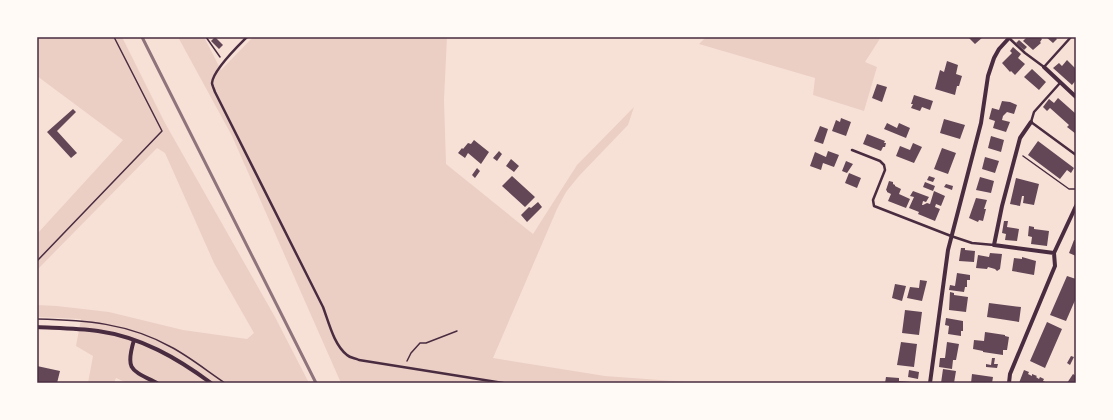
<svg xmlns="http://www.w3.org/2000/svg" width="1113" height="420" font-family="Raleway,sans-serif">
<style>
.green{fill:#ebcfc5}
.building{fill:#644757}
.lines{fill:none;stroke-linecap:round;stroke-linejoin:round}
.path{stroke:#4a2c40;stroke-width:1.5}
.service{stroke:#4a2c40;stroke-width:2.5}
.minor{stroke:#4a2c40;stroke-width:4}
.rail{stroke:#8f747c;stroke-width:3}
.neatline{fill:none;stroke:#4a2c40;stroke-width:1.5}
</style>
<rect width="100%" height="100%" fill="#f7e1d7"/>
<path class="green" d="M 37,37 L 122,37 L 165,123 L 275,317 L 309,383 L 127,383 L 116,378 L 114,383 L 88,383 L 93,356 L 76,346 L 81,319 L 37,317 L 37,305 L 57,306 L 109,312 L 183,330 L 247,339 L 254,333 L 214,263 L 165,153 L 157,148 L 37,270 L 37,234 L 123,140 L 37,76 Z
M 178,37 L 204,37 L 221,70 L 253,37 L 447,37 L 444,100 L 446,164 L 533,234 L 577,165 L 634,107 L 628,125 L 579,176 L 566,192 L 557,209 L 493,358 L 605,376 L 701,383 L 341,383 L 232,136 Z
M 706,37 L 881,37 L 865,62 L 877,67 L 864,111 L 813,95 L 815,78 L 699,44 Z"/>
<path class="building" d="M 215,37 L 223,45 L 219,49 L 211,41 Z
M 968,37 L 983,37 L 975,44 Z
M 1027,37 L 1040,37 L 1042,39 L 1040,42 L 1041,43 L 1033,50 L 1023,41 Z
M 1046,37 L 1055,37 L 1057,39 L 1053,43 Z
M 1019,40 L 1027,47 L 1024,50 L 1016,43 Z
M 1013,47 L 1021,54 L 1018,58 L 1025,64 L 1015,75 L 1011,71 L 1010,72 L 1002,63 L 1012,53 L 1010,51 Z
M 1067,60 L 1076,69 L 1076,80 L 1072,85 L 1053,68 L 1059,63 L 1062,66 Z
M 947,61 L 958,65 L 956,74 L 962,76 L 959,86 L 957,86 L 955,95 L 935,89 L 940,70 L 944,72 Z
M 1032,69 L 1046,82 L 1039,90 L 1024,77 Z
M 877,84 L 887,87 L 882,102 L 872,98 Z
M 914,95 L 933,101 L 930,110 L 922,107 L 920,111 L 911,108 L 913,104 L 911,104 Z
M 1058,98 L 1076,114 L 1075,118 L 1076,119 L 1076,134 L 1067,127 L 1069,125 L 1050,108 L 1047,111 L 1043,107 L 1049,99 L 1054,103 Z
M 1002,101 L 1010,102 L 1017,105 L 1014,114 L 1007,112 L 1003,116 L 1002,120 L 1010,122 L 1006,132 L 993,128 L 995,121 L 989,119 L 992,108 L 999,110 Z
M 73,109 L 76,112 L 57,131 L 77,153 L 71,158 L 47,132 Z
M 841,118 L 851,122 L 846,136 L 832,131 L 836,120 L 840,122 Z
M 944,119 L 965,125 L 960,139 L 940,133 Z
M 887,123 L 897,128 L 899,123 L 910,128 L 906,138 L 884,129 Z
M 820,126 L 828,129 L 823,144 L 814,141 Z
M 867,134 L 885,141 L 884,143 L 886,143 L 885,147 L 883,147 L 881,151 L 863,144 Z
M 991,136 L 1004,140 L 1001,152 L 988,148 Z
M 474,140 L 489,152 L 481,164 L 468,153 L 465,158 L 458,153 L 462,148 L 463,149 L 468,143 L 471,144 Z
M 1038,141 L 1074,168 L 1071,173 L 1067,170 L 1060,179 L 1028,155 Z
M 913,143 L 922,147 L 914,163 L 896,156 L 900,146 L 910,150 Z
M 942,148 L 956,153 L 948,174 L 934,169 Z
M 499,151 L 502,154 L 497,161 L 493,158 Z
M 828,151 L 839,155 L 834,167 L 823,163 L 821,170 L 810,166 L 815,152 L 826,157 Z
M 985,157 L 999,161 L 995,173 L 982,169 Z
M 511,159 L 519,166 L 514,172 L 506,166 Z
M 846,161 L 853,164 L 847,173 L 842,171 Z
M 477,168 L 480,171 L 475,178 L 472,175 Z
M 849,173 L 861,178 L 857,188 L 845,183 Z
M 512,176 L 535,197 L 525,207 L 502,186 Z
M 929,176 L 935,178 L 933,182 L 927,180 Z
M 980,177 L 994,181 L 991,193 L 976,190 Z
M 1016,178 L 1039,184 L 1034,205 L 1023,203 L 1024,196 L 1022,196 L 1020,206 L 1010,204 Z
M 889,181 L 893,182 L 893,184 L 895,185 L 895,186 L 901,189 L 899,194 L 910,199 L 906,208 L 888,201 L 891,194 L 887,192 L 887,191 L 886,190 Z
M 925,182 L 935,186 L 933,191 L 923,187 Z
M 946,184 L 953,186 L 952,190 L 944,187 Z
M 913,191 L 929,197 L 926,202 L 923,201 L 922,205 L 923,205 L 927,203 L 930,204 L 934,191 L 945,196 L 941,206 L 936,204 L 935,207 L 940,209 L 935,221 L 918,214 L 919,212 L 909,208 L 914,197 L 910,196 Z
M 976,198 L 987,200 L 984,209 L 986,209 L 983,221 L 979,220 L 978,222 L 969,218 Z
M 538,202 L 542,207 L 527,222 L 521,215 L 529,207 L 531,208 Z
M 1004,221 L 1008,221 L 1007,227 L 1019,229 L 1017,241 L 1005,240 L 1006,234 L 1002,233 Z
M 1029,226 L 1034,227 L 1034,229 L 1049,231 L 1047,246 L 1031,244 L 1032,237 L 1028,236 Z
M 1074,240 L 1076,240 L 1076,256 L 1069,253 Z
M 961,248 L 965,248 L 965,250 L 975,251 L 974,262 L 959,261 Z
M 990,253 L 1002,254 L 1000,269 L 997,271 L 995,269 L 988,267 L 987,269 L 976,268 L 978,255 L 989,257 Z
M 1022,257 L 1036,261 L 1034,275 L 1012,271 L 1014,258 L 1022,259 Z
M 957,273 L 970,275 L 970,280 L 967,280 L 967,287 L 965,287 L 964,292 L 949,290 L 950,285 L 955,286 Z
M 1067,276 L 1076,279 L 1076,298 L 1066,321 L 1050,315 Z
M 920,280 L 927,281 L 922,301 L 907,298 L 910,287 L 919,288 Z
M 895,284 L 906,286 L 902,301 L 892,298 Z
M 950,292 L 954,293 L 954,295 L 968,297 L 966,312 L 949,310 Z
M 989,303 L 1021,307 L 1019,322 L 987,317 Z
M 905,310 L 922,312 L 919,335 L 902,333 Z
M 946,318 L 963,321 L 963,331 L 961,331 L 961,336 L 948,334 L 949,326 L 945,325 Z
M 1047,322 L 1062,329 L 1045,368 L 1030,361 Z
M 985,332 L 1005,335 L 1005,336 L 1009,337 L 1007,350 L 1003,350 L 1003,355 L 983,352 L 983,351 L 973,349 L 974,340 L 984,341 Z
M 901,342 L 917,344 L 914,367 L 897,365 Z
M 947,342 L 959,344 L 956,360 L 953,360 L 952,369 L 939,367 L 940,358 L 945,358 Z
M 1071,356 L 1074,357 L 1070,365 L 1067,363 Z
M 992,358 L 995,358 L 994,364 L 998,364 L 997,368 L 986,367 L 986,364 L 991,365 Z
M 37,366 L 60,371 L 57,383 L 37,383 Z
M 943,369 L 956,371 L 954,383 L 941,383 Z
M 909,370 L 919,372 L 918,379 L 908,377 Z
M 1024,370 L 1029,372 L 1028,374 L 1032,376 L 1032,374 L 1037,376 L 1036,377 L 1039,379 L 1040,377 L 1044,379 L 1043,381 L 1048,383 L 1019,383 Z
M 972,374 L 993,377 L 992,383 L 971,383 Z
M 1073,374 L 1076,376 L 1076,383 L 1067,383 Z
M 886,377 L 899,378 L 899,381 L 912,382 L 912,383 L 885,383 Z"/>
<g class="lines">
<path class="path" d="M 206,37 L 220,57
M 1023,156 L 1069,189 L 1076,189
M 37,261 L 162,131 L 114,37
M 37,319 C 85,320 128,323 171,347 C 190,357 207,371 225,383
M 407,361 L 411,353 L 420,343 L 426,343 L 457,331"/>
<path class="service" d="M 247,37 C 238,46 213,70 212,83 C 212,85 214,89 215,92 L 323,307 C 329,323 334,345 347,355 C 350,358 355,358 359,360 L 503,383
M 1009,38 L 1025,53 L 1044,67 L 1071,37
M 1060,83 L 1034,112 L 1031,122 L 1076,155
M 852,150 L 880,161 L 884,165 L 885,170 L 873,200 L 874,206 L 951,236 L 972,243 L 994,245"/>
<path class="minor" d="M 1044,67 L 1076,97
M 1031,122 L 1020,138 L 1002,206 L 994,245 L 1054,253
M 37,327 C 57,328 78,328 98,331 C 141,337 177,358 211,383
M 134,340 C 125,370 131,370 157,383
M 930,383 L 948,250 L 981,123 L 988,76 L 994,58 L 999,49 L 1010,37
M 1009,383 L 1010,374 L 1055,266 L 1054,253 L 1076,206"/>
<path class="rail" d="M 142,37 L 316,383"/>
</g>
<rect width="1113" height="420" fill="none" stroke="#fffaf5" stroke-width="76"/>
<rect x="38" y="38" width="1037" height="344" class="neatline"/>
</svg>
